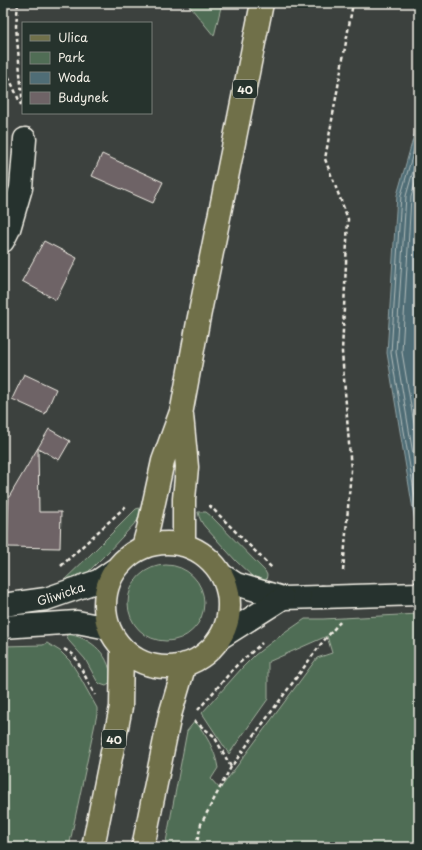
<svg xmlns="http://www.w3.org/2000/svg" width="422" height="850" font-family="'Playpen Sans',sans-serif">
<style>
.green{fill:#506d55;stroke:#a2af9e}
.water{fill:#4f6d76;stroke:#91a2a4}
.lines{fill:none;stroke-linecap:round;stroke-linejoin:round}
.shore{stroke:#b2bcba;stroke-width:1}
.building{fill:#6e6366;stroke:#f4f1e8}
.street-casing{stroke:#f4f1e8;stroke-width:25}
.secondary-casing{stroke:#f4f1e8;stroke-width:25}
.primary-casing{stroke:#f4f1e8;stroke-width:25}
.path{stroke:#f4f1e8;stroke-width:2.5;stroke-dasharray:4 3;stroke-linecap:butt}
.street{stroke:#26332d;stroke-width:22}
.secondary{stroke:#26332d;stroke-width:22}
.primary{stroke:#70704a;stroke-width:22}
.secondary-bridge-casing{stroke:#f4f1e8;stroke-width:25;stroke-linecap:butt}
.secondary-bridge{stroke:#26332d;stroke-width:22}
.labels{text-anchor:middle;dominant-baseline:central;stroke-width:3;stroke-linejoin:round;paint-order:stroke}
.shield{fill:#26332d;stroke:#b6b8b0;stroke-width:1}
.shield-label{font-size:11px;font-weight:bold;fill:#f4f1e8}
.street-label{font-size:12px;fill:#f4f1e8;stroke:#26332d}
</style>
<rect width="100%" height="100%" fill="#3c413e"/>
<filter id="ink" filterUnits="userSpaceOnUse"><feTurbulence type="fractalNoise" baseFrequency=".025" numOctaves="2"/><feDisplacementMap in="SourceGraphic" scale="8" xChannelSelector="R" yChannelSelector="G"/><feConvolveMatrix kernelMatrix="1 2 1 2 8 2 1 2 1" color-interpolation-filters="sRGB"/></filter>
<g filter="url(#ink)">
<path class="green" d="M 187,3 L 222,3 L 214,36 Z
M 143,507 L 141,516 L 137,521 L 108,552 L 81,579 L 59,585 L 90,555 L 136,509 Z
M 198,512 L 206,512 L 211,516 L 265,571 L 267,575 L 266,581 L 263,581 L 253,577 L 236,561 L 206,528 C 202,524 199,518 198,512 Z
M128 603a38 38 0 1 1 76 0a38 38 0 1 1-76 0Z
M 419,614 L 419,847 L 165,847 L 187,731 L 195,721 C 206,735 215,749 218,768 L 211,779 L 220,789 L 317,658 L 332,653 L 327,636 L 268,662 L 268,699 L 229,754 L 202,713 L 242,668 L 255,655 L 273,641 L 305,619 L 323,619 Z
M 66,634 C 92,637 112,656 111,683 L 106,686 L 100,684 L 97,681 L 85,659 L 69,641 Z
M 47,643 L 60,651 L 70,661 L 77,672 L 97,708 L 97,714 L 69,847 L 3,847 L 3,646 L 43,645 Z"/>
<path class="water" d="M 419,118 L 419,546 L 387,353 L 397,195 Z"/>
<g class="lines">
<path class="shore" d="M 419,132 L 401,195 L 391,353 L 419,521
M 419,150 L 406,196 L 396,352 L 419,490
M 419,171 L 411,197 L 402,352 L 419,454"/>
</g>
<path class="building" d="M 102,154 L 163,182 L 153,203 L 92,176 Z
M 44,241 L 77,258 L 56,300 L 22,281 Z
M 24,374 L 56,389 L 45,414 L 12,399 Z
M 49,429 L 70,441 L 59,460 L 38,448 L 39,512 L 61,512 L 60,548 L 7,547 L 9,497 Z"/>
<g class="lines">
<g class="street-casing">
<path id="street" d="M 3,241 L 9,229 L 21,188 L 25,139"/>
</g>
<g class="secondary-casing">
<g id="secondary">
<path d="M 222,575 L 236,584 L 283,598 L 321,597"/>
<path id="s1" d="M 3,605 L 46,599 L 98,581 L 114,570"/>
<path d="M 3,627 L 77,622 L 108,628"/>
<path d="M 220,638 L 283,598"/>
</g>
</g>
<g class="primary-casing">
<path id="primary" d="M 182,415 L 187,467 L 184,499 L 184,544
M105 605a62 62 0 1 1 124 0a62 62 0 1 1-124 0Z
M 143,547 L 149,525 L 163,461 L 182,409 L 198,322 L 262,3
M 93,847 L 121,707 L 122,650
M 143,847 L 170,715 L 185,664"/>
</g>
<path class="path" d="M 18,3 L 16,26 L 23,108
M 3,64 L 22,107
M 209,505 L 272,568
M 61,566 L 126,506
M 343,571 L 351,470 L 342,352 L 348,219 L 325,159 L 353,3
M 64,649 L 74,655 L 95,695
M 198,710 L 236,666 L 262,643
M 194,721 L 214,736 L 231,767
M 196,847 L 201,824 L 231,767 L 321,644 L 340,622"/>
<use href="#street" class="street"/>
<use href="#secondary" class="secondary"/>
<use href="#primary" class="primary"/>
<g class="secondary-bridge-casing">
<path id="secondary-bridge" d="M 321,597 L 419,594"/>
</g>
<use href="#secondary-bridge" class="secondary-bridge"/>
</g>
</g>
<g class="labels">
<g class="shield">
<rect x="233" y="80" width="24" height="18" rx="3"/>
<rect x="102" y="730" width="24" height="18" rx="3"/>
</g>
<g class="shield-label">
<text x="245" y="89">40</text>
<text x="114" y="739">40</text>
</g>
<g class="street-label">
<text stroke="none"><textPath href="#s1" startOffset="59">Gliwicka</textPath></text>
</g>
</g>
<rect width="422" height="850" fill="none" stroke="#26332d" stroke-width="16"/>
<rect x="8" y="8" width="406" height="834" fill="none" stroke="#f4f1e8" stroke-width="1.5" filter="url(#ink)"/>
<rect x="22" y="22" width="130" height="92" fill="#26332d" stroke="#787f78"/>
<rect x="30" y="35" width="20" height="6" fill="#70704a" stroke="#787f78"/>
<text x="58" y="42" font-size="12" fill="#f4f1e8">Ulica</text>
<rect x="30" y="52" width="20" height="12" fill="#506d55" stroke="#787f78"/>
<text x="58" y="62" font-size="12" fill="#f4f1e8">Park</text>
<rect x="30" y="72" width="20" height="12" fill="#4f6d76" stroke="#787f78"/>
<text x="58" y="82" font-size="12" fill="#f4f1e8">Woda</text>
<rect x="30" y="92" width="20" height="12" fill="#6e6366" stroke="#787f78"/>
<text x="58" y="102" font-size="12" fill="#f4f1e8">Budynek</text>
</svg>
